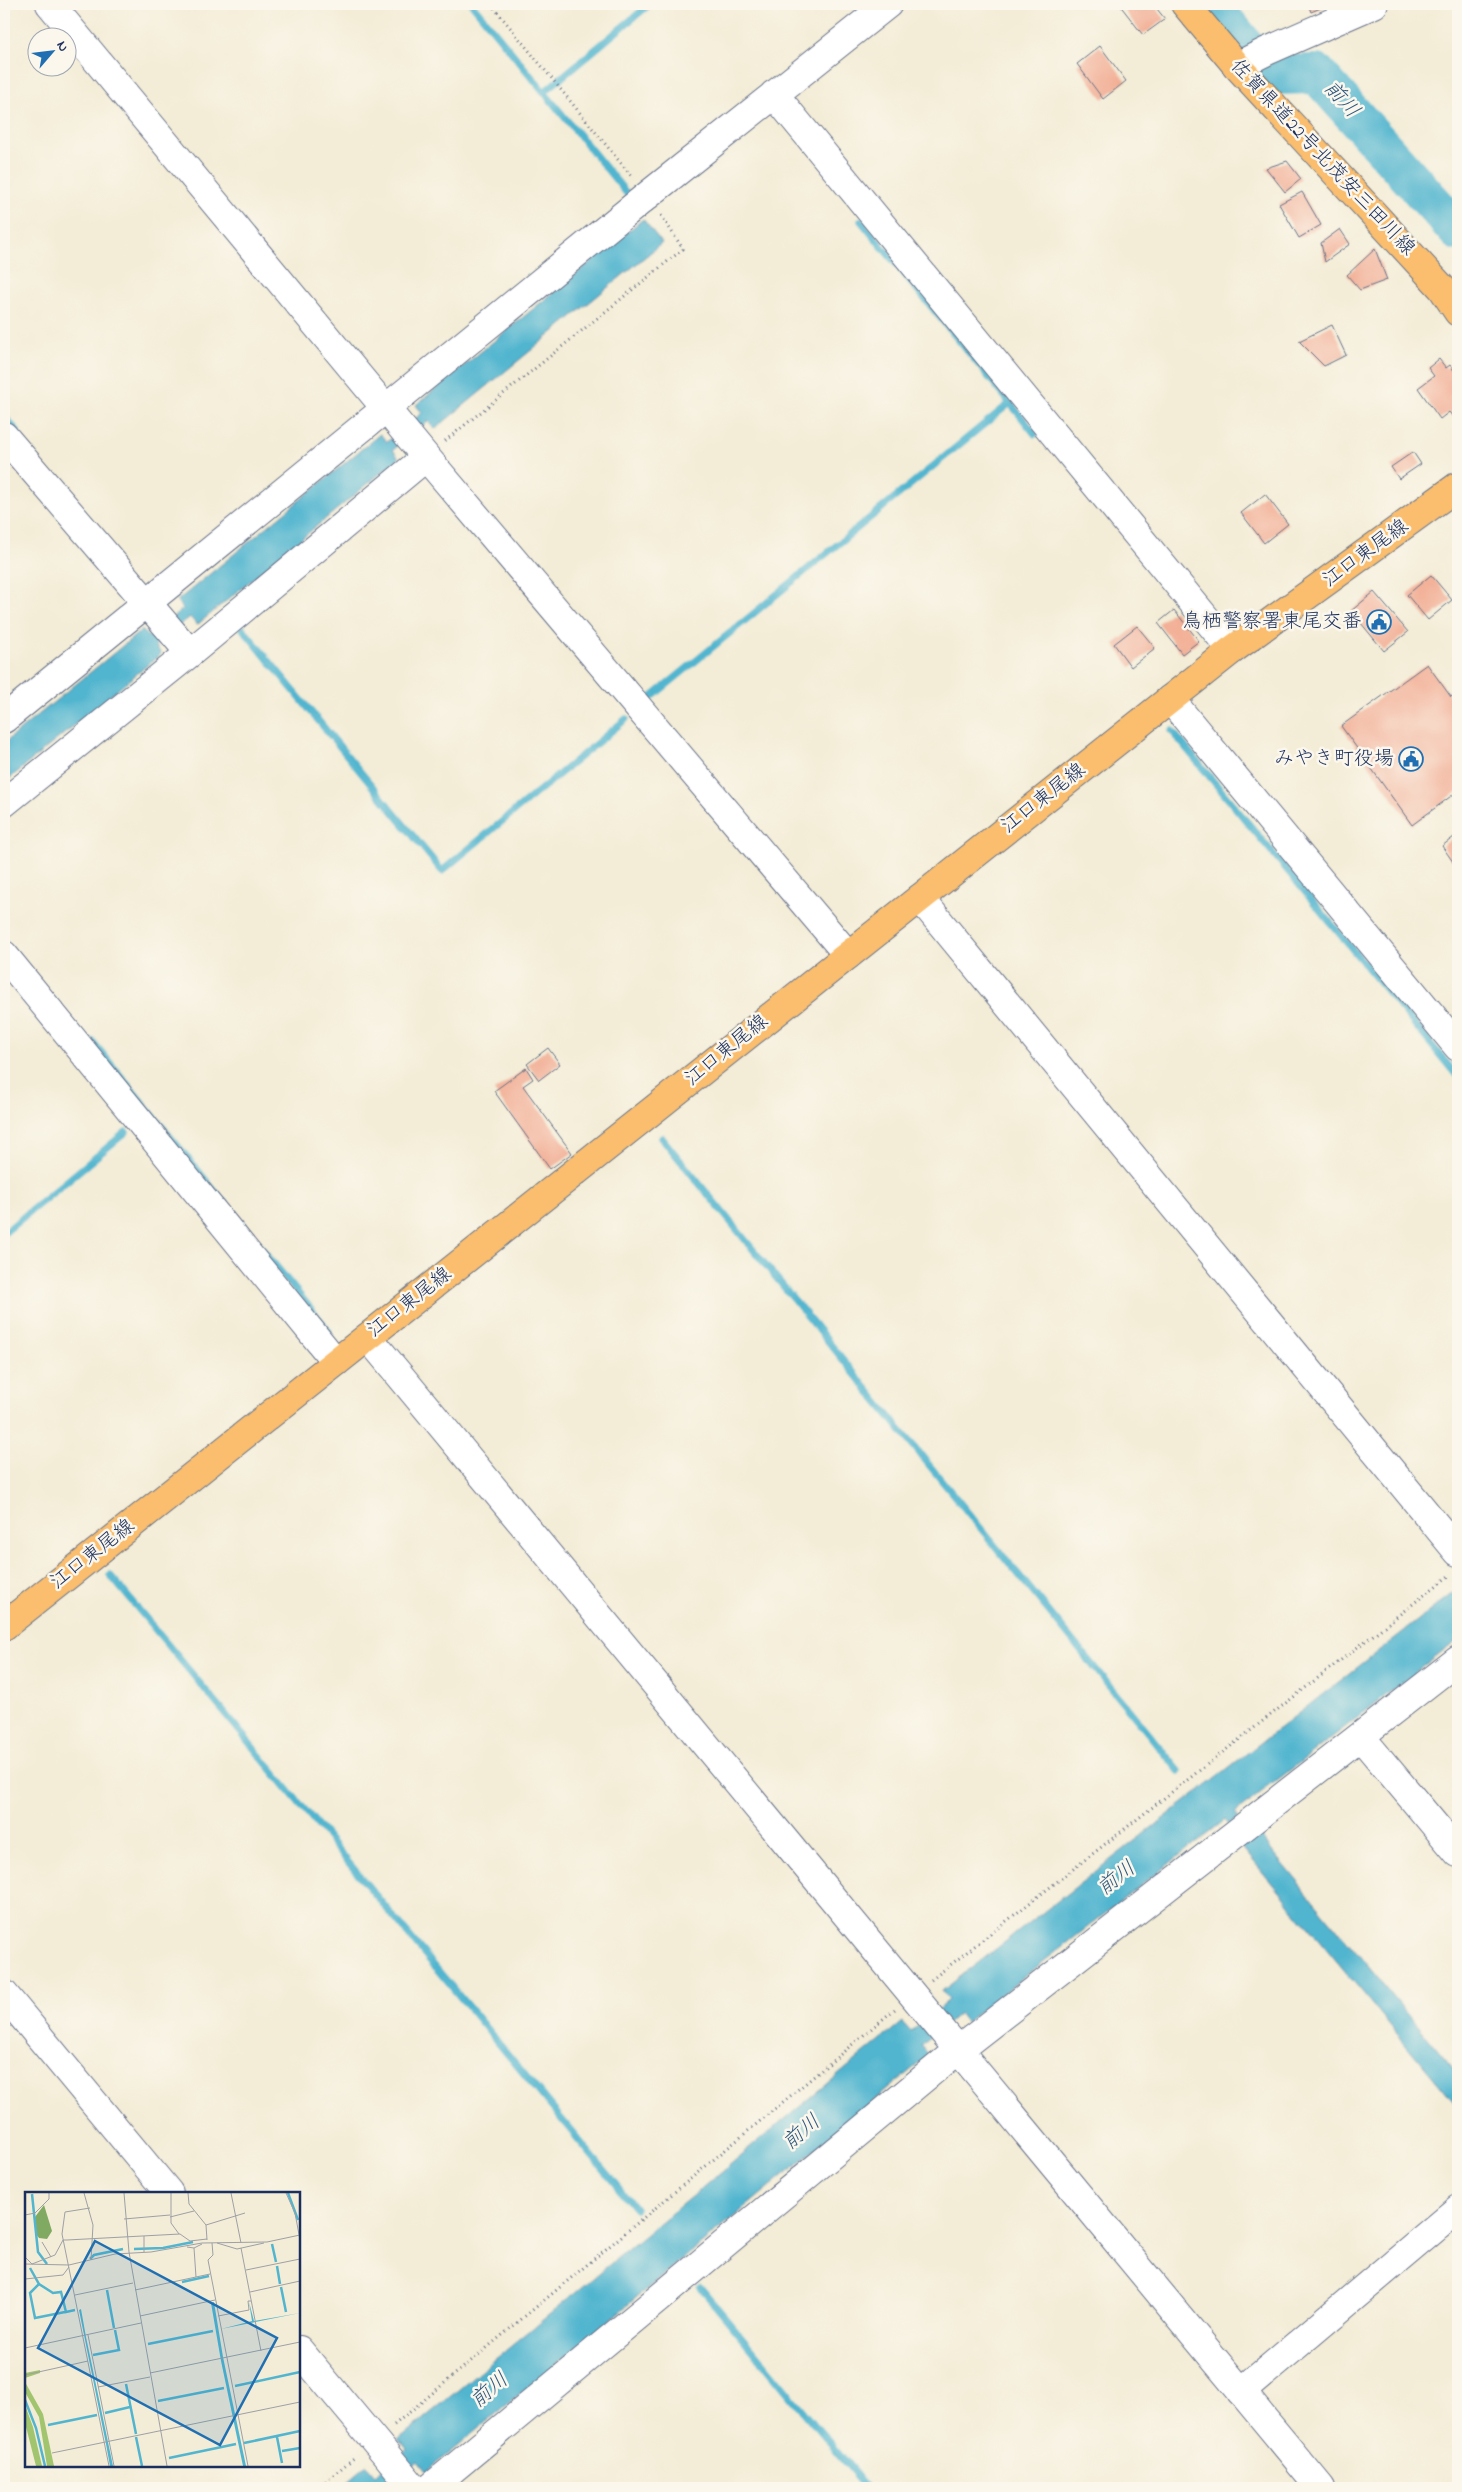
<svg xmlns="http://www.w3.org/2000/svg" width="1462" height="2492" font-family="'Indie Flower','Klee One',sans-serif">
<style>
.water{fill:#51b5cf;stroke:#367296}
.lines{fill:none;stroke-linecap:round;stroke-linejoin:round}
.stream{stroke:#51b5cf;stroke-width:7}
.river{stroke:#51b5cf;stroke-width:40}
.building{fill:#f2ae94}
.minor-casing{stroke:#677188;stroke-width:30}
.major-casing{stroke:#677188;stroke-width:30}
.path{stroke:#677188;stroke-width:3;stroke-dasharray:1 4;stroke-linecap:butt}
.minor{stroke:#fff;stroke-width:28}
.major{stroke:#fabe6e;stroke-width:28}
.labels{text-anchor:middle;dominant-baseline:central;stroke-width:5;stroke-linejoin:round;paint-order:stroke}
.street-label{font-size:20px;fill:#1b2f5e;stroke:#fbf7ec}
.poi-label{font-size:20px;fill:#1b2f5e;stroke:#fbf7ec;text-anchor:end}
.water-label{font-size:21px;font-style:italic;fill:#2b5780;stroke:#fbf7ec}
.inset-river{fill:none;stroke:#51b5cf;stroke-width:2.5}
.inset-road{fill:none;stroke:#9da0a6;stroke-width:1}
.view{fill:#1f6fb2;fill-opacity:0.15;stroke:#1f6fb2;stroke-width:2.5}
.inset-edge{fill:none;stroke:#1b2f5e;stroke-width:2.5}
</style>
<rect width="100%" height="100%" fill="#fbf7ec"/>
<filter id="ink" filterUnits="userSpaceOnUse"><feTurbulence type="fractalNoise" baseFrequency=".02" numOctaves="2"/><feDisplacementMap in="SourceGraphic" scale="10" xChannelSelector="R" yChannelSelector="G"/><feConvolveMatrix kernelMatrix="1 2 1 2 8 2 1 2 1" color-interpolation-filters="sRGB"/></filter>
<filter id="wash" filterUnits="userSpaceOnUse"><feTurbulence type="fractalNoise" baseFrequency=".0096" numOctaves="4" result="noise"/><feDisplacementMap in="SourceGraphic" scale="20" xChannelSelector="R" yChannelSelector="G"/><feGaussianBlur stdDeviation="1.12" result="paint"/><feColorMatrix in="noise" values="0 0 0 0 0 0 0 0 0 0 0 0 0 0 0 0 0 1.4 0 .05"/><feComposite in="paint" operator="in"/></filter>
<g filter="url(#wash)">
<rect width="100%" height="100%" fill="#f3ecd6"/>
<path class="water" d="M 643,219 L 662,243 L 435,429 L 428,421 L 393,450 L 399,458 L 197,625 L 190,617 L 155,645 L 161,654 L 4,783 L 4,743 L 142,630 L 149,637 L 183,609 L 177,601 L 380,434 L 387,442 L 422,413 L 416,405 Z
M 1458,1589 L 1458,1639 L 1235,1813 L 1238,1817 L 1229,1825 L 1225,1820 L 966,2022 L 959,2013 L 921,2045 L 929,2055 L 426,2472 L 418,2462 L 386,2488 L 340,2488 L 367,2465 L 376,2475 L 407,2449 L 399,2439 L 902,2022 L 911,2032 L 949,2000 L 942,1991 Z
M 1256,1831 L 1458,2075 L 1458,2107 L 1240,1845 Z"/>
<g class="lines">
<path class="stream" d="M 472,4 L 544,92
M 628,195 L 544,92 L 650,4
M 861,221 L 1010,403
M 4,416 L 17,431
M 243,629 L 442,871 L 626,719
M 647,701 L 1010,403 L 1035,434
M 1172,731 L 1458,1077
M 93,1042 L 329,1331
M 662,1138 L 1179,1771
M 4,1233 L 126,1132
M 110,1575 L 636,2209
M 700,2287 L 867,2488"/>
<path class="river" d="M 1210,4 L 1269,75 L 1317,74 L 1458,231"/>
</g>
<g id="blocks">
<path class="building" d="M 1119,4 L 1153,4 L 1165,19 L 1143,35 Z
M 1308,4 L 1330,4 L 1311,12 Z
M 1100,46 L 1126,81 L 1103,99 L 1077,64 Z
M 1287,161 L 1301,179 L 1285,192 L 1266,168 Z
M 1302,192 L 1321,225 L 1299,238 L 1279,204 Z
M 1340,229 L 1350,244 L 1325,262 L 1321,243 Z
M 1375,249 L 1387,280 L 1360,290 L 1347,275 Z
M 1332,325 L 1346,355 L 1324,366 L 1299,341 Z
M 1439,359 L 1446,368 L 1450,365 L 1458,376 L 1458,415 L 1454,418 L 1449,412 L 1440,419 L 1418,388 L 1434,376 L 1428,368 Z
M 1413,452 L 1421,464 L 1399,479 L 1391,467 Z
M 1265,494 L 1288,524 L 1264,543 L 1241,513 Z
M 1431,575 L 1452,600 L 1428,620 L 1407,595 Z
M 1374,592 L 1408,632 L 1384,651 L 1351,611 Z
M 1174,610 L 1199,641 L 1182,654 L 1158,623 Z
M 1137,626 L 1155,648 L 1131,667 L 1114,644 Z
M 1427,664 L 1451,697 L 1458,691 L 1458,791 L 1412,825 L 1341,726 Z
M 1458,834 L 1458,869 L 1442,846 Z
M 548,1048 L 560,1064 L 539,1080 L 527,1064 Z
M 526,1068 L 533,1079 L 523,1086 L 572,1153 L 550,1169 L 494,1091 Z"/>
</g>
</g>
<g filter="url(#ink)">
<use href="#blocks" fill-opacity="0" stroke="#677188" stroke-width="1"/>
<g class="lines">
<g class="minor-casing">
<path id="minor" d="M 50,4 L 426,457 L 848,955
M 1237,66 L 1267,51 L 1374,4
M 774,94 L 1232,650
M 4,436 L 190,653
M 1170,699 L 1458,1047
M 4,719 L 648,195 L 888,4
M 4,803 L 190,653 L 426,457
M 920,898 L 1458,1552
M 4,955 L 336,1362
M 368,1337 L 1321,2488
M 1361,1737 L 1458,1853
M 4,1994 L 169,2193
M 299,2350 L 414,2488
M 1241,2392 L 1458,2209
M 430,2488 L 958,2050 L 1458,1660"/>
</g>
<g class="major-casing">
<path id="major" d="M 1185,4 L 1237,66 L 1442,288 L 1458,312
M 4,1626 L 1232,650 L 1458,486"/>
</g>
<path class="path" d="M 491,4 L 633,178
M 445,441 L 683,249 L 661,215
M 931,1980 L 1450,1575
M 394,2425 L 895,2009
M 318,2488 L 356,2456"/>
<use href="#minor" class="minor"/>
<use href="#major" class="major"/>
</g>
</g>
<defs>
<g id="civic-ring" transform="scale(1.25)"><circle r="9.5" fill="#fbf7ec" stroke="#1f6fb2" stroke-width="1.5"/><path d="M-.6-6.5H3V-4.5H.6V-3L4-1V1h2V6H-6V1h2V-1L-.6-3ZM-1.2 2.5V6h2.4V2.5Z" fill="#1f6fb2"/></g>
</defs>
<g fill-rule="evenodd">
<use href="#civic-ring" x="1379" y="622"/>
<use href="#civic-ring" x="1411" y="759"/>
</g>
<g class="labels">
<g class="street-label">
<text transform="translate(1322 158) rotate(47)">佐賀県道22号北茂安三田川線</text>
<text transform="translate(1366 554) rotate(-36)">江口東尾線</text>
<text transform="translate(1044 799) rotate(-38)">江口東尾線</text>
<text transform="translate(727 1051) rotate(-39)">江口東尾線</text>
<text transform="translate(410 1303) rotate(-38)">江口東尾線</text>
<text transform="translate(93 1555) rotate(-38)">江口東尾線</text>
</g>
<g class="poi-label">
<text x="1362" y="622">鳥栖警察署東尾交番</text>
<text x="1394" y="759">みやき町役場</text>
</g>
<g class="water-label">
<text transform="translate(1341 100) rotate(48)">前川</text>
<text transform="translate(1117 1879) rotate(-38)">前川</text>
<text transform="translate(802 2133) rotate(-40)">前川</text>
<text transform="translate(490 2391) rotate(-40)">前川</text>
</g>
</g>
<g transform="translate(25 2192)">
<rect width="275" height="275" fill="#f3ecd6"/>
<path d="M 15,178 L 15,181 L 0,186 L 0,190 L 18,222 L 29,274 L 22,274 L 14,225 L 0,200 L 0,181 ZM 0,213 L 8,235 L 17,274 L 11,274 L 0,231 Z" fill="#a1c56e"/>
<path d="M 19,13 L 27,39 L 22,47 L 14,46 L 11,42 L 10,25 Z" fill="#80aa61"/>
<path d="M 189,110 L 198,165 L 221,274 L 218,274 L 196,169 L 186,111 ZM 224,110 L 229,129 L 275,121 L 196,137 L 227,129 ZM 56,117 L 61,145 L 88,274 L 85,274 L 81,252 L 54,118 Z" fill="#51b5cf"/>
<path class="inset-river" d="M 263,1 L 273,28M 7,2 L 13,60 L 22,72M 247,52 L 251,70M 109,57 L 138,56 L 168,50M 65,67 L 69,63 L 98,57M 252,74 L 255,92M 5,76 L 14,92 L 28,101 L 36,100 L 41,120 L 50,118M 157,90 L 184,84M 14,92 L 5,101 L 10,126 L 40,120M 256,95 L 261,120M 82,98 L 89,136M 123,152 L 188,139M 68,163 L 94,158 L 90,138M 101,192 L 111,242M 210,194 L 275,180M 0,208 L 11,236 L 20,274M 133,209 L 199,196M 80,221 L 105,215M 23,233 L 72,223M 111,245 L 117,274M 252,245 L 257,271M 219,251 L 275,239M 257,259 L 275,256M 144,266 L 211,252"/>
<path class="inset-road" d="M 59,1 L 68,33 L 66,68M 99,1 L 104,60M 146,1 L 146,31 L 154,42M 163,1 L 164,12 L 181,33 L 182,48M 206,1 L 216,51M 261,1 L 270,21 L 275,48M 65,16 L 40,20 L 37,42 L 84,274M 0,23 L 10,21 L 24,7 L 24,1M 145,25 L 169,19M 99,27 L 145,23M 181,33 L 220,21M 119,44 L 119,60M 17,50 L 26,65M 187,51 L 188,63 L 183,68 L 223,274M 192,51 L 212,57 L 239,51M 162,55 L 169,56 L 177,52M 169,56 L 171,85M 216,56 L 236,159M 104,60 L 142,274M 0,65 L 7,72 L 30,63 L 38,48 L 42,48 L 155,42 L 165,49 L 182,47M 0,72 L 44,73 L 90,62 L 126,60 L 177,51 L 242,50 L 275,43M 221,78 L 275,67M 0,87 L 38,83 L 44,75M 110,98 L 185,82M 225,100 L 275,89M 50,103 L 108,91M 115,124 L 190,108M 193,124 L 224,118 L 223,109 L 226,109M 63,143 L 89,274M 0,156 L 116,131M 125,181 L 275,150M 0,183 L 63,169M 73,195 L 125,185M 27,261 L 275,210"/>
<path class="view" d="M 70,49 L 252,146 L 195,253 L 13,156 Z"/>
<rect width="275" height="275" class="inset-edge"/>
</g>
<rect width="1462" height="2492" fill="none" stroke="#fbf7ec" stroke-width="20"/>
<g transform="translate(52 52) rotate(62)"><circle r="24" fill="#fbf7ec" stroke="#a1a7b3"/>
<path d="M0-4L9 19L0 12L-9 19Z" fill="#1f6fb2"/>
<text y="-8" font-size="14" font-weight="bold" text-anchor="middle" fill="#1b2f5e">N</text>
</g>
</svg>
